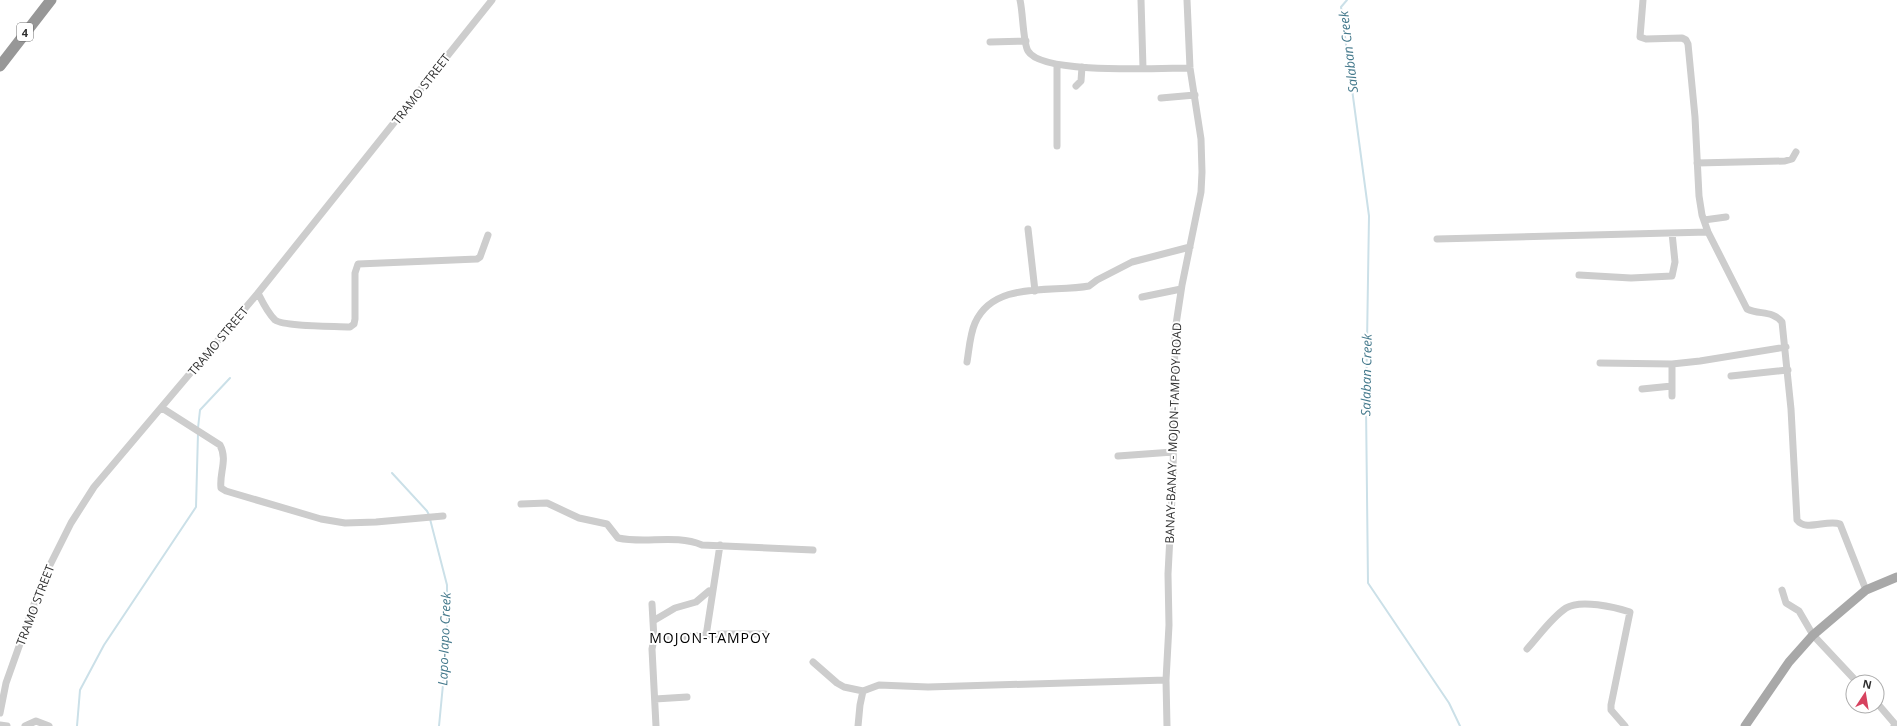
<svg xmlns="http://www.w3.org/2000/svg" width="1897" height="726" font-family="'Open Sans',sans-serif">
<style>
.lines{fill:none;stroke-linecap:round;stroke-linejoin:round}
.stream{stroke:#cbe0e8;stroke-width:2}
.minor{stroke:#cdcdcd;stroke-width:7}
.major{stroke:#a8a8a8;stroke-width:9}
.highway{stroke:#979797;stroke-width:11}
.labels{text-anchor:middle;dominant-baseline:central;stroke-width:4;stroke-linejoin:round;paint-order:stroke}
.shield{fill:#fff;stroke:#6e6e6e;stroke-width:1}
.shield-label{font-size:11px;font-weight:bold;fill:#303030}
.street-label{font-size:12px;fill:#303030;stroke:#fff}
.water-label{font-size:13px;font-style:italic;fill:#44798c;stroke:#fff}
.quarter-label{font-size:14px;letter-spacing:1px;fill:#000;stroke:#fff}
</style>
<rect width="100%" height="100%" fill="#fff"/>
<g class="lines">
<path class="stream" d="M 1347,0 L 1341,7 L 1369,216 L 1366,406 L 1368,583 L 1449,703 L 1460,726
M 198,428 L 200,410 L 230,378
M 392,473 L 427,511 L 429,515
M 430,519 L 447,585 L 447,643 L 439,726
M 77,726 L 80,690 L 104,645 L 196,507 L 198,433"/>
<path class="minor" d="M 1020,0 C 1023,12 1023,43 1028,51 C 1042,75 1162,68 1190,68
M 1141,0 L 1143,68
M 1643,0 L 1640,37 L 1646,39 L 1682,38 L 1686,40 L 1688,44 L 1695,117 L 1699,196 L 1702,215 L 1708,232 L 1747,309 C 1760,315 1772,310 1782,322 L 1791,409 L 1797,520 C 1806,532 1827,519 1840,524 L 1866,590
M 990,42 L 1026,41
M 1076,86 L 1081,81 L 1082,67
M 1161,98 L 1195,95
M 1057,146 L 1057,65
M 1697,163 L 1785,161 L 1792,159 L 1796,152
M 1704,220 L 1726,217
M 1028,229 L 1035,291
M 1437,239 L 1708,232
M 1579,275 L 1631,278 L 1672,276 L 1675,262 L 1672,233
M 258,293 C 263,303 267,312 275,320 C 285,327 335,326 350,327 L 354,324 L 355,319 L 355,273 L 358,264 L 477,259 L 480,257 L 488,235
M 1142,297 L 1181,289
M 967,362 C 969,350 970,334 975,323 C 994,280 1052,293 1089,286 L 1097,280 L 1132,262 L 1190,247
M 1600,363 L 1672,364 L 1700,361 L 1786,347
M 1672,364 L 1672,396
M 1731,376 L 1788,370
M 1642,389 L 1672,386
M 162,408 L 220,445 C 228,460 219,473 221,488 L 226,491 L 321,519 L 345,523 L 376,522 L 443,516
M 1118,456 L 1173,452
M 521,504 L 547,503 L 579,518 L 607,524 L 618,538 C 646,544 675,534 702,545 L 813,550
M 1782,590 L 1786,603 L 1799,611 L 1813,635 L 1857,682
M 652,604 L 654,639 L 652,649 L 656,726
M 653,621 L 675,608 L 696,602 L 709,591
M 706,636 L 720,545
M 654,639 L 722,634 L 765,634
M 1527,649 C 1539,636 1551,618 1566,608 C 1580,599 1615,607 1630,612 L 1611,705 L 1611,710 L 1625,726
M 813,662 L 837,683 L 844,687 L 863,691
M 655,699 L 687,697
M 1877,703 L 1895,724 L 1894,726
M 0,713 L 6,683 L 43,579 L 71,523 L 94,487 L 258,293 L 492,0
M 0,725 L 7,726
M 25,726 L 36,721 L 49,726
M 858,726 L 860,705 L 863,691 L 879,685 L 928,687 L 1166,680
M 1167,726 L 1166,680 L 1169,625 L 1168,574 L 1173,478 L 1175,331 L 1182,285 L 1201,192 L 1202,172 L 1201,139 L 1190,68 L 1187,0"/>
<path class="major" d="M 1745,726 L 1789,662 L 1813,635 L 1866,590 L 1897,577"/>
<path class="highway" d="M 0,66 L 51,0"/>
</g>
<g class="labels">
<rect class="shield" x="17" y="23" width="16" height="18" rx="3"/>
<g class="shield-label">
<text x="25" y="32">4</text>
</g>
<g class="street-label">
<text transform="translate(421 89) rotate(-52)">TRAMO STREET</text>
<text transform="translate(218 341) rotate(-50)">TRAMO STREET</text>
<text transform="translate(1173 433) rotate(-88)">BANAY-BANAY - MOJON-TAMPOY ROAD</text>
<text transform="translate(35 605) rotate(-69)">TRAMO STREET</text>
</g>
<g class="water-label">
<text transform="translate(1348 52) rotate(-97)">Salaban Creek</text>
<text transform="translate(1366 375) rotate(-89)">Salaban Creek</text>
<text transform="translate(444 639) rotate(-88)">Lapo-lapo Creek</text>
</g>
<g class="quarter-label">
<text x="710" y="637">MOJON-TAMPOY</text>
</g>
</g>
<g transform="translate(1865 694) rotate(12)"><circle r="19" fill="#ffffff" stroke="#acacac"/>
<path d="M0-3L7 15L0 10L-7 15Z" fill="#d7425f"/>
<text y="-6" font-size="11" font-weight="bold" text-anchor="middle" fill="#303030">N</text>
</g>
</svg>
